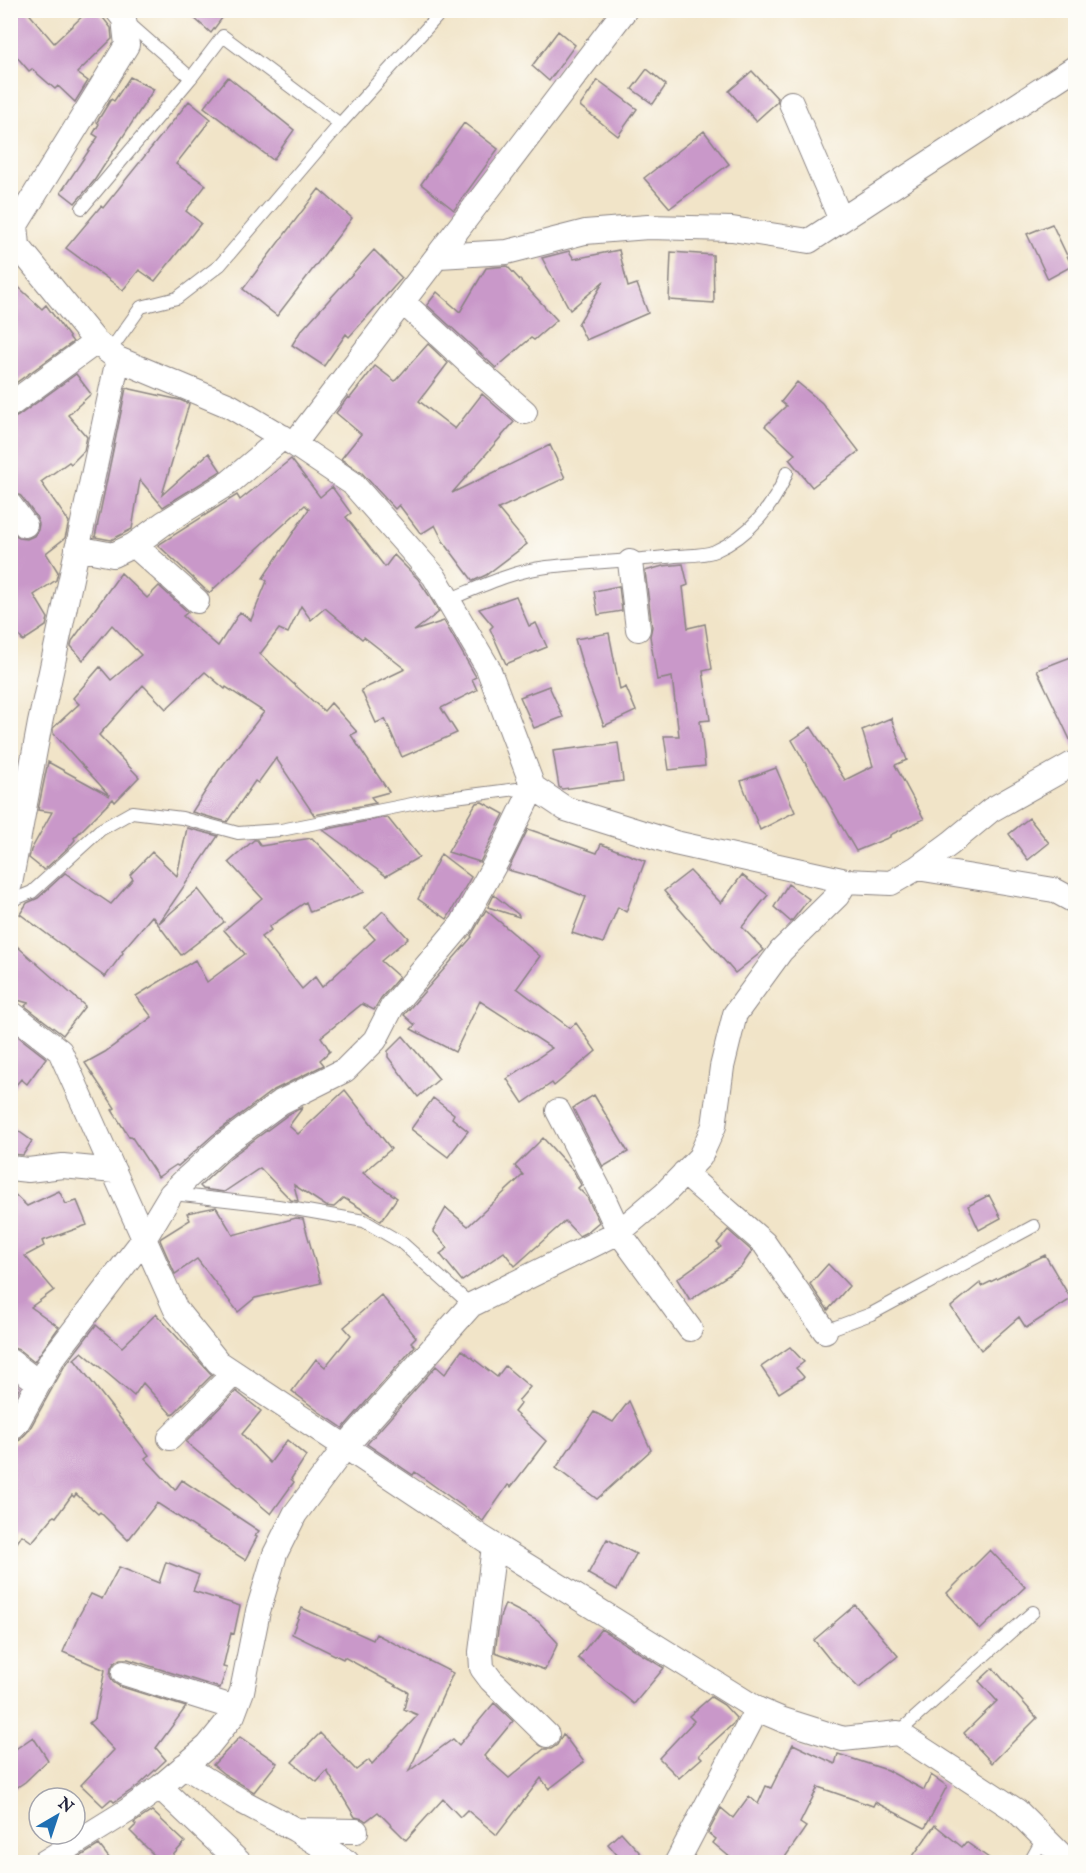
<svg xmlns="http://www.w3.org/2000/svg" width="1086" height="1873" font-family="'IM FELL English',serif">
<style>
.building{fill:#c998c9}
.lines{fill:none;stroke-linecap:round;stroke-linejoin:round}
.lane-casing{stroke:#8a8382;stroke-width:14}
.street-casing{stroke:#8a8382;stroke-width:26}
.lane{stroke:#fff;stroke-width:12}
.street{stroke:#fff;stroke-width:24}
</style>
<rect width="100%" height="100%" fill="#fdfcf7"/>
<filter id="ink" filterUnits="userSpaceOnUse"><feTurbulence type="fractalNoise" baseFrequency=".0167" numOctaves="2"/><feDisplacementMap in="SourceGraphic" scale="12" xChannelSelector="R" yChannelSelector="G"/><feConvolveMatrix kernelMatrix="1 2 1 2 8 2 1 2 1" color-interpolation-filters="sRGB"/></filter>
<filter id="wash" filterUnits="userSpaceOnUse"><feTurbulence type="fractalNoise" baseFrequency=".008" numOctaves="4" result="noise"/><feDisplacementMap in="SourceGraphic" scale="24" xChannelSelector="R" yChannelSelector="G"/><feGaussianBlur stdDeviation="1.35" result="paint"/><feColorMatrix in="noise" values="0 0 0 0 0 0 0 0 0 0 0 0 0 0 0 0 0 1.4 0 .05"/><feComposite in="paint" operator="in"/></filter>
<g filter="url(#wash)">
<rect width="100%" height="100%" fill="#f1e4c8"/>
<g id="blocks">
<path class="building" d="M 10,10 L 26,10 L 54,43 L 89,10 L 97,10 L 111,28 L 112,39 L 77,73 L 88,81 L 75,102 L 58,86 L 55,89 L 32,69 L 29,71 L 10,49 Z
M 185,10 L 228,10 L 211,33 Z
M 558,31 L 575,45 L 549,81 L 532,66 Z
M 647,69 L 666,85 L 653,104 L 632,89 Z
M 752,71 L 778,99 L 777,102 L 756,121 L 729,91 Z
M 130,77 L 154,89 L 94,181 L 75,203 L 61,192 L 98,137 L 93,134 L 99,124 L 97,122 L 111,99 L 114,101 Z
M 228,77 L 294,130 L 273,160 L 204,107 Z
M 598,80 L 637,109 L 618,136 L 580,106 Z
M 189,101 L 211,119 L 176,164 L 206,185 L 186,211 L 201,223 L 155,281 L 139,270 L 123,290 L 66,248 L 101,206 L 103,208 Z
M 464,123 L 498,149 L 454,210 L 421,184 Z
M 704,131 L 729,164 L 670,208 L 644,178 Z
M 319,189 L 352,218 L 277,316 L 243,289 Z
M 1052,224 L 1072,266 L 1048,279 L 1027,234 Z
M 374,250 L 402,278 L 349,337 L 346,334 L 324,366 L 292,345 L 300,332 Z
M 619,250 L 628,287 L 637,284 L 648,313 L 586,340 L 578,324 L 604,281 L 570,310 L 542,258 L 569,251 L 574,259 Z
M 671,252 L 713,255 L 714,303 L 669,300 Z
M 507,266 L 557,320 L 534,340 L 531,338 L 496,368 L 427,305 L 437,292 L 460,312 L 486,268 Z
M 10,279 L 42,309 L 46,305 L 73,342 L 10,387 Z
M 428,344 L 448,363 L 419,401 L 455,429 L 482,394 L 514,422 L 452,493 L 550,445 L 565,478 L 498,509 L 527,544 L 486,575 L 473,581 L 443,541 L 435,525 L 421,534 L 399,505 L 395,509 L 362,473 L 341,459 L 361,434 L 336,413 L 348,397 L 350,398 L 375,366 L 395,381 Z
M 76,374 L 91,394 L 68,415 L 87,437 L 84,451 L 71,464 L 69,462 L 41,482 L 69,522 L 65,538 L 46,553 L 58,572 L 56,580 L 34,595 L 48,618 L 46,626 L 23,641 L 10,624 L 10,529 L 19,538 L 27,539 L 34,536 L 38,530 L 39,524 L 36,516 L 21,496 L 10,490 L 10,420 L 18,416 Z
M 797,382 L 822,403 L 859,451 L 812,487 L 789,459 L 795,454 L 765,426 L 786,406 L 781,402 Z
M 126,388 L 180,400 L 189,404 L 162,495 L 209,453 L 221,471 L 163,507 L 140,480 L 132,529 L 111,540 L 95,537 Z
M 291,459 L 320,497 L 332,487 L 351,513 L 346,517 L 385,567 L 394,555 L 418,579 L 430,597 L 439,612 L 414,631 L 444,621 L 476,677 L 472,679 L 477,690 L 441,708 L 457,733 L 402,757 L 385,719 L 376,723 L 361,690 L 405,669 L 364,637 L 362,639 L 325,608 L 311,620 L 301,606 L 288,633 L 279,629 L 260,654 L 324,711 L 331,703 L 357,732 L 351,735 L 389,792 L 371,797 L 376,803 L 314,815 L 276,758 L 258,783 L 255,781 L 227,822 L 192,812 L 219,770 L 264,712 L 226,687 L 225,689 L 205,672 L 166,709 L 143,685 L 99,735 L 139,777 L 115,802 L 113,799 L 74,838 L 75,840 L 68,848 L 44,870 L 29,858 L 31,850 L 52,812 L 38,810 L 48,762 L 110,796 L 53,733 L 53,728 L 79,704 L 73,698 L 100,667 L 111,680 L 141,655 L 112,625 L 83,660 L 71,646 L 72,641 L 121,573 L 147,598 L 159,586 L 188,612 L 183,616 L 218,646 L 240,612 L 251,620 L 267,581 L 263,578 L 309,509 L 305,505 L 209,593 L 158,545 L 237,495 L 240,500 Z
M 683,564 L 688,585 L 683,587 L 688,628 L 705,624 L 712,669 L 703,671 L 710,720 L 700,721 L 705,766 L 669,770 L 664,736 L 679,736 L 672,677 L 657,680 L 650,636 L 652,627 L 645,571 L 663,566 Z
M 619,586 L 622,611 L 598,615 L 594,591 Z
M 516,596 L 529,626 L 536,623 L 547,647 L 506,664 L 490,629 L 493,626 L 479,609 Z
M 609,633 L 620,690 L 626,687 L 636,711 L 604,726 L 586,677 L 575,639 Z
M 1076,655 L 1076,748 L 1074,748 L 1037,670 Z
M 549,686 L 563,717 L 534,728 L 520,697 Z
M 891,718 L 907,760 L 895,765 L 924,819 L 890,835 L 890,837 L 856,851 L 792,740 L 811,727 L 845,780 L 873,766 L 862,730 Z
M 618,743 L 623,781 L 562,789 L 559,787 L 553,751 Z
M 776,768 L 795,812 L 760,830 L 741,781 Z
M 482,802 L 504,814 L 480,862 L 448,852 L 476,803 Z
M 387,817 L 419,857 L 386,876 L 323,830 Z
M 1029,818 L 1049,843 L 1028,860 L 1009,834 Z
M 187,828 L 218,836 L 159,923 L 198,889 L 224,922 L 181,955 L 152,916 L 122,951 L 123,953 L 105,977 L 20,914 L 27,903 L 38,898 L 65,873 L 111,904 L 133,879 L 130,875 L 152,852 L 177,876 Z
M 528,829 L 597,853 L 601,844 L 645,861 L 626,912 L 618,907 L 603,943 L 572,933 L 586,897 L 544,880 L 508,870 Z
M 312,838 L 365,892 L 310,912 L 306,902 L 269,927 L 271,930 L 261,937 L 302,989 L 315,977 L 322,987 L 375,939 L 365,928 L 383,911 L 408,938 L 381,961 L 399,977 L 381,998 L 374,1010 L 362,1004 L 321,1037 L 330,1051 L 320,1060 L 324,1065 L 272,1091 L 213,1135 L 178,1166 L 176,1165 L 158,1177 L 131,1136 L 129,1137 L 112,1110 L 115,1108 L 85,1063 L 105,1052 L 152,1017 L 136,996 L 195,960 L 207,982 L 245,954 L 224,930 L 262,898 L 229,862 L 254,840 L 257,840 L 261,846 Z
M 441,854 L 471,877 L 447,919 L 418,899 Z
M 690,871 L 721,903 L 742,875 L 768,895 L 742,927 L 764,950 L 735,973 L 664,891 Z
M 788,884 L 809,899 L 791,922 L 774,907 Z
M 494,895 L 519,915 L 519,917 L 488,907 Z
M 486,910 L 540,956 L 517,988 L 570,1028 L 576,1023 L 596,1051 L 554,1086 L 552,1083 L 523,1103 L 507,1079 L 552,1048 L 480,1001 L 455,1052 L 411,1029 L 415,1025 L 404,1015 L 472,937 L 471,936 Z
M 10,940 L 85,1006 L 63,1035 L 25,1006 L 28,1003 L 10,998 Z
M 10,1030 L 46,1058 L 27,1084 L 21,1079 L 10,1092 Z
M 403,1036 L 439,1079 L 418,1097 L 388,1057 L 388,1051 Z
M 345,1090 L 391,1149 L 363,1173 L 397,1198 L 381,1221 L 344,1198 L 334,1207 L 326,1206 L 294,1185 L 298,1201 L 291,1200 L 260,1168 L 224,1192 L 203,1189 L 200,1186 L 231,1157 L 289,1114 L 303,1107 L 289,1126 L 298,1134 Z
M 594,1095 L 628,1152 L 603,1167 L 573,1108 Z
M 433,1098 L 454,1114 L 452,1118 L 468,1131 L 448,1157 L 411,1129 Z
M 10,1125 L 32,1141 L 23,1155 L 10,1154 Z
M 543,1138 L 574,1172 L 581,1185 L 578,1188 L 587,1197 L 599,1222 L 587,1232 L 579,1236 L 565,1221 L 515,1266 L 504,1252 L 462,1281 L 440,1254 L 448,1248 L 433,1231 L 446,1208 L 468,1226 L 523,1175 L 515,1166 Z
M 10,1190 L 27,1206 L 59,1191 L 66,1204 L 77,1201 L 87,1225 L 42,1241 L 44,1246 L 25,1256 L 54,1290 L 31,1307 L 59,1327 L 34,1362 L 19,1350 L 10,1347 Z
M 989,1195 L 1001,1218 L 979,1230 L 968,1206 Z
M 216,1207 L 233,1235 L 296,1218 L 303,1219 L 321,1283 L 255,1298 L 238,1312 L 197,1259 L 175,1274 L 160,1240 L 161,1238 L 190,1220 L 187,1213 Z
M 728,1230 L 752,1251 L 741,1267 L 690,1300 L 677,1279 L 721,1247 L 717,1243 Z
M 1045,1255 L 1071,1299 L 1026,1328 L 1019,1317 L 981,1350 L 951,1307 L 980,1283 L 982,1286 Z
M 828,1264 L 849,1286 L 828,1310 L 810,1284 Z
M 381,1295 L 416,1337 L 411,1342 L 415,1346 L 343,1428 L 318,1411 L 292,1391 L 316,1359 L 325,1367 L 351,1335 L 344,1327 Z
M 156,1314 L 212,1375 L 172,1415 L 143,1383 L 134,1396 L 82,1352 L 74,1359 L 149,1455 L 145,1458 L 175,1490 L 182,1480 L 259,1531 L 255,1536 L 257,1537 L 245,1560 L 157,1503 L 128,1540 L 100,1512 L 98,1514 L 76,1494 L 74,1497 L 72,1495 L 56,1517 L 54,1516 L 32,1542 L 22,1535 L 10,1553 L 10,1444 L 20,1440 L 29,1430 L 64,1367 L 96,1325 L 122,1347 Z
M 790,1347 L 804,1362 L 796,1368 L 804,1377 L 779,1393 L 761,1367 Z
M 462,1350 L 497,1377 L 505,1366 L 530,1387 L 518,1401 L 521,1403 L 514,1412 L 546,1441 L 511,1487 L 508,1485 L 483,1521 L 415,1472 L 413,1475 L 367,1444 L 436,1366 L 445,1374 Z
M 10,1379 L 20,1387 L 10,1405 Z
M 236,1391 L 261,1411 L 242,1434 L 270,1463 L 287,1440 L 306,1456 L 291,1479 L 294,1482 L 271,1514 L 186,1442 Z
M 629,1401 L 651,1450 L 597,1499 L 556,1468 L 594,1412 L 613,1422 Z
M 607,1539 L 636,1554 L 617,1590 L 588,1574 Z
M 990,1550 L 1025,1587 L 980,1630 L 947,1593 Z
M 166,1562 L 199,1575 L 193,1591 L 240,1606 L 234,1634 L 231,1633 L 223,1667 L 227,1668 L 220,1688 L 128,1659 L 120,1659 L 114,1663 L 111,1668 L 110,1676 L 113,1682 L 119,1686 L 186,1707 L 156,1748 L 166,1760 L 139,1785 L 114,1802 L 111,1799 L 103,1806 L 81,1785 L 114,1750 L 89,1723 L 95,1718 L 105,1670 L 63,1652 L 77,1619 L 91,1594 L 102,1599 L 119,1567 L 159,1583 Z
M 505,1604 L 538,1621 L 558,1643 L 545,1670 L 495,1652 L 500,1617 Z
M 855,1605 L 898,1656 L 859,1688 L 830,1660 L 814,1640 Z
M 302,1608 L 373,1640 L 376,1634 L 453,1673 L 409,1771 L 453,1739 L 459,1745 L 494,1703 L 513,1721 L 484,1756 L 509,1778 L 544,1749 L 551,1749 L 557,1745 L 563,1734 L 584,1762 L 549,1789 L 541,1778 L 497,1835 L 467,1810 L 460,1817 L 443,1799 L 406,1840 L 378,1812 L 366,1821 L 363,1819 L 355,1817 L 327,1771 L 317,1782 L 292,1762 L 320,1733 L 356,1770 L 369,1760 L 372,1764 L 418,1715 L 404,1709 L 408,1692 L 344,1657 L 343,1659 L 292,1634 Z
M 601,1629 L 664,1668 L 634,1704 L 578,1658 Z
M 993,1668 L 1037,1718 L 992,1763 L 964,1733 L 997,1701 L 979,1681 Z
M 711,1697 L 724,1705 L 736,1718 L 734,1723 L 699,1755 L 702,1758 L 679,1778 L 659,1758 L 694,1721 L 689,1716 Z
M 33,1737 L 48,1760 L 25,1782 L 10,1792 L 10,1753 Z
M 240,1737 L 277,1763 L 254,1792 L 224,1774 L 213,1765 Z
M 793,1744 L 835,1764 L 838,1754 L 887,1770 L 924,1790 L 931,1775 L 947,1786 L 925,1828 L 875,1802 L 873,1806 L 818,1787 L 800,1823 L 806,1827 L 781,1863 L 737,1863 L 713,1843 L 716,1839 L 708,1833 L 721,1808 L 733,1818 L 749,1796 L 758,1804 L 766,1786 L 771,1788 Z
M 152,1811 L 185,1842 L 166,1863 L 162,1863 L 130,1831 L 136,1825 L 134,1823 Z
M 935,1825 L 962,1847 L 966,1842 L 996,1863 L 908,1863 Z
M 621,1832 L 641,1854 L 632,1863 L 624,1863 L 608,1844 Z
M 99,1845 L 113,1863 L 81,1863 L 78,1858 Z"/>
</g>
</g>
<g filter="url(#ink)">
<use href="#blocks" fill-opacity="0" stroke="#8a8382" stroke-width="1.5"/>
<g class="lines">
<g class="lane-casing">
<path id="lane" d="M 125,20 L 191,78 L 223,36 L 340,124
M 82,208 L 191,78
M 109,352 L 141,307 L 177,298 L 220,265 L 340,124 L 443,10
M 448,600 C 480,587 512,571 547,567 C 590,562 632,561 675,556 C 688,555 704,556 715,551 C 749,536 775,505 787,472
M 10,901 L 32,892 L 100,830 L 132,812 L 182,818 L 238,833 L 281,830 L 432,800 L 533,787
M 173,1194 L 278,1206 L 364,1221 L 402,1243 L 471,1305
M 825,1331 L 871,1314 L 1034,1226
M 898,1733 L 1033,1612
M 1030,1862 L 1044,1837"/>
</g>
<g class="street-casing">
<path id="street" d="M 117,10 L 124,19 L 127,45 L 16,225 L 18,246 L 96,342 L 118,359 L 230,406 L 294,444 L 352,483 L 434,576 L 488,668 L 533,787 L 566,809 L 675,843 L 846,881 L 891,883 L 917,868 L 951,843 L 991,810 L 1076,762
M 791,103 L 841,220
M 439,256 L 507,252 L 585,232 L 648,227 L 732,229 L 809,241 L 1076,67
M 403,302 L 471,365 L 525,412
M 10,405 L 96,342
M 294,444 L 625,10
M 10,505 L 25,525
M 134,545 L 197,601
M 77,548 L 113,555 L 134,545 L 164,523 L 230,482 L 283,437
M 630,562 L 638,629
M 917,868 L 1054,890 L 1076,902
M 10,884 L 40,723 L 118,359
M 10,1012 L 60,1051 L 176,1310 L 218,1362 L 484,1539 L 757,1709 L 783,1720 L 843,1739 L 898,1733 L 1017,1811 L 1068,1862
M 558,1111 L 601,1193 L 619,1232 L 690,1329
M 10,1168 L 28,1170 L 63,1166 L 114,1171
M 684,1173 L 764,1243 L 825,1331
M 10,1361 L 39,1383
M 10,1430 L 18,1421 L 52,1359 L 144,1239 L 171,1194 L 188,1177 L 222,1146 L 281,1102 L 345,1070 L 375,1040 L 392,1007 L 462,924 L 501,853 L 533,787
M 170,1438 L 234,1373
M 494,1546 L 481,1652 L 482,1668 L 491,1680 L 547,1735
M 124,1673 L 235,1708
M 184,1766 L 243,1802 L 296,1830 L 356,1831
M 160,1787 L 239,1862
M 296,1830 L 347,1862
M 45,1862 L 127,1811 L 160,1787 L 208,1746 L 233,1715 L 242,1691 L 258,1611 L 275,1554 L 295,1514 L 345,1447 L 471,1305 L 619,1232 L 664,1194 L 700,1157 L 714,1126 L 722,1067 L 735,1014 L 781,951 L 837,896 L 846,881
M 677,1862 L 757,1709"/>
</g>
<use href="#lane" class="lane"/>
<use href="#street" class="street"/>
</g>
</g>
<rect width="1086" height="1873" fill="none" stroke="#fdfcf7" stroke-width="36"/>
<g transform="translate(57 1816) rotate(39)"><circle r="28" fill="#fdfcf7" stroke="#a5a5ac" stroke-width="1.5"/>
<path d="M0-4.5L10 22L0 15L-10 22Z" fill="#1f6fb2"/>
<text y="-9" font-size="16" font-weight="bold" text-anchor="middle" fill="#22223b">N</text>
</g>
</svg>
